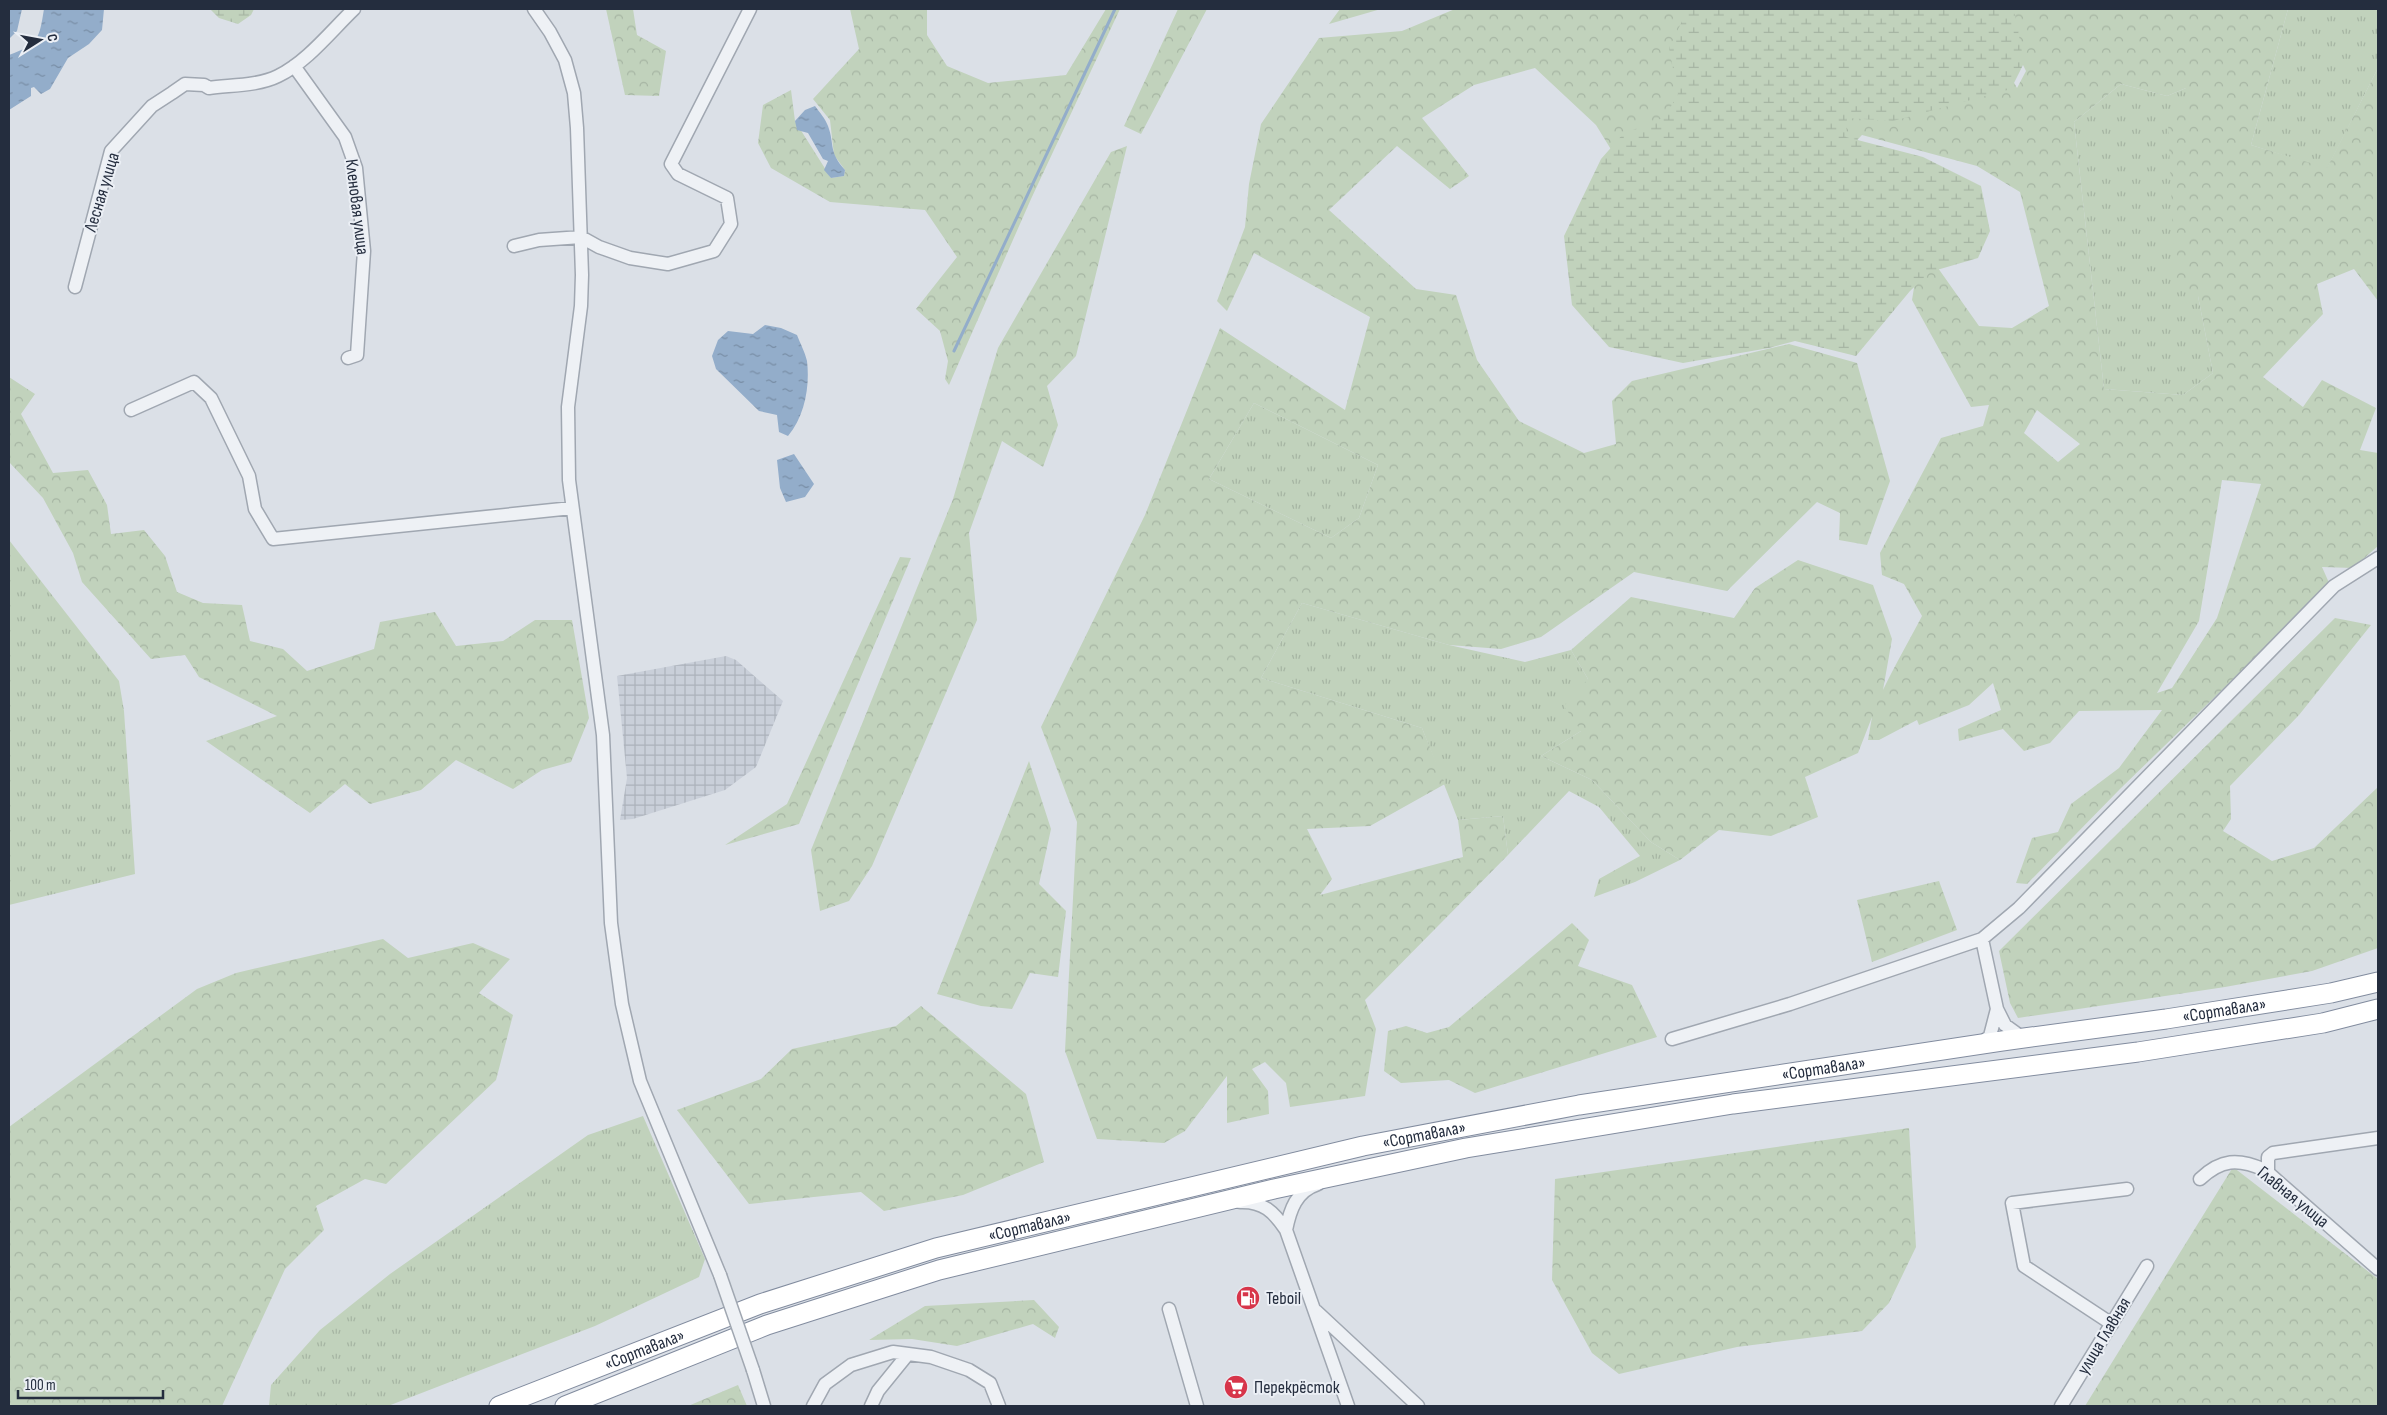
<svg xmlns="http://www.w3.org/2000/svg" width="2387" height="1415" font-family="'Sofia Sans Condensed',sans-serif">
<style>
.industrial{fill:url(#industrial-grid)}
.grass{fill:url(#grass-tufts)}
.forest{fill:url(#forest-crowns);fill-rule:evenodd}
.wetland{fill:url(#wetland-marsh)}
.water{fill:url(#water-ripples)}
.lines{fill:none;stroke-linecap:round;stroke-linejoin:round}
.stream{stroke:#93adca;stroke-width:3}
.minor-casing{stroke:#a0a7b1;stroke-width:15}
.highway-casing{stroke:#828c9f;stroke-width:21}
.minor{stroke:#eef1f5;stroke-width:12}
.highway{stroke:#fff;stroke-width:19}
.minor-bridge-casing{stroke:#a0a7b1;stroke-width:15;stroke-linecap:butt}
.minor-bridge{stroke:#eef1f5;stroke-width:12}
.labels{text-anchor:middle;dominant-baseline:central;stroke-width:4;stroke-linejoin:round;paint-order:stroke}
.street-label{font-size:18px;fill:#242d3e;stroke:#ebeff5}
.poi-label{font-size:18px;fill:#242d3e;stroke:#ebeff5;text-anchor:start}
</style>
<defs>
<pattern id="industrial-grid" width="8" height="8" patternUnits="userSpaceOnUse" patternTransform="scale(1.25)"><rect width="8" height="8" fill="#c9cfd9"/><path d="M0 4h8M4 0v8" fill="none" stroke="#acb2bb"/></pattern>
<pattern id="grass-tufts" width="24" height="20" patternUnits="userSpaceOnUse" patternTransform="scale(1.25)"><rect width="24" height="20" fill="#c1d2bc"/><path d="M3 7l-1-3M5 7V3M7 7l1-3M15 17l-1-3M17 17v-4M19 17l1-3" fill="none" stroke="#a6b5a3"/></pattern>
<pattern id="forest-crowns" width="20" height="18" patternUnits="userSpaceOnUse" patternTransform="scale(1.25)"><rect width="20" height="18" fill="#c1d2bc"/><path d="M2 6a3 3 0 1 1 6 0M12 15a3 3 0 1 1 6 0" fill="none" stroke="#a6b5a3"/></pattern>
<pattern id="wetland-marsh" width="20" height="14" patternUnits="userSpaceOnUse" patternTransform="scale(1.25)"><rect width="20" height="14" fill="#c1d2bc"/><path d="M1 5h8M5 5V1M11 12h8M15 12V8" fill="none" stroke="#a6b5a3"/></pattern>
<pattern id="water-ripples" width="26" height="14" patternUnits="userSpaceOnUse" patternTransform="scale(1.25)"><rect width="26" height="14" fill="#93adca"/><path d="M2 4q2-2 4 0t4 0M15 11q2-2 4 0t4 0" fill="none" stroke="#788da5"/></pattern>
</defs>
<rect width="100%" height="100%" fill="#dbe0e7"/>
<path class="industrial" d="M 726,656 L 736,660 L 783,701 L 756,767 L 725,790 L 633,819 L 620,820 L 627,778 L 617,676 Z"/>
<path class="grass" d="M 2288,9 L 2378,9 L 2378,68 L 2327,169 L 2251,145 Z
M 2121,84 L 2167,96 L 2186,88 L 2198,296 L 2213,373 L 2183,395 L 2104,389 L 2074,122 Z
M 1254,403 L 1378,465 L 1359,518 L 1331,538 L 1209,479 Z
M 9,540 L 119,681 L 124,711 L 135,874 L 9,905 Z
M 1302,603 L 1449,645 L 1525,662 L 1571,650 L 1588,679 L 1581,731 L 1541,756 L 1592,780 L 1651,842 L 1680,860 L 1635,882 L 1594,897 L 1599,879 L 1640,856 L 1599,807 L 1569,791 L 1508,855 L 1503,816 L 1458,820 L 1422,728 L 1261,678 Z
M 643,1116 L 705,1259 L 699,1277 L 595,1326 L 388,1406 L 269,1406 L 271,1385 L 320,1330 L 390,1274 L 588,1135 Z"/>
<path class="forest" d="M 606,9 L 633,9 L 637,35 L 666,51 L 659,96 L 625,95 Z
M 850,9 L 927,9 L 927,35 L 947,66 L 988,83 L 1066,75 L 1106,9 L 1120,9 L 1031,199 L 949,385 L 945,379 L 948,361 L 940,331 L 916,309 L 957,257 L 925,210 L 830,202 L 771,168 L 758,143 L 763,105 L 791,90 L 795,121 L 831,178 L 844,176 L 845,170 L 834,155 L 830,120 L 813,99 L 859,49 Z
M 1178,9 L 1207,9 L 1141,134 L 1124,126 Z
M 1340,9 L 1381,9 L 1329,24 Z
M 1455,9 L 1981,9 L 1996,50 L 2017,88 L 2026,71 L 2009,37 L 2012,9 L 2288,9 L 2251,145 L 2327,168 L 2378,68 L 2378,301 L 2354,269 L 2317,284 L 2323,314 L 2263,377 L 2303,407 L 2322,380 L 2376,408 L 2360,450 L 2378,453 L 2378,546 L 2353,568 L 2322,567 L 2330,585 L 2120,789 L 2027,884 L 2016,883 L 2032,838 L 2058,832 L 2071,804 L 2119,768 L 2162,710 L 2079,711 L 2050,743 L 2024,751 L 2003,729 L 1959,741 L 1958,729 L 2001,710 L 1993,683 L 1969,705 L 1919,725 L 1917,720 L 1879,740 L 1868,740 L 1872,717 L 1858,753 L 1805,777 L 1818,817 L 1771,836 L 1719,830 L 1680,860 L 1651,842 L 1592,780 L 1541,756 L 1581,731 L 1564,706 L 1588,679 L 1571,650 L 1631,597 L 1734,618 L 1755,588 L 1798,560 L 1873,585 L 1892,639 L 1883,690 C 1896,663 1909,641 1922,616 L 1904,584 L 1882,575 L 1880,553 L 1941,438 L 1983,426 L 1989,405 L 1971,407 L 1912,300 L 1919,257 L 1933,261 L 1979,326 L 2012,328 L 2049,306 L 2020,192 L 1977,166 L 1862,135 L 1837,161 L 1642,200 L 1596,125 L 1535,68 L 1474,85 L 1422,118 L 1469,176 L 1450,189 L 1397,146 L 1329,210 L 1416,289 L 1456,295 L 1477,360 L 1519,421 L 1584,453 L 1616,444 L 1612,401 L 1632,381 L 1789,344 L 1857,363 L 1890,481 L 1867,545 L 1839,540 L 1840,513 L 1817,502 L 1727,591 L 1634,572 L 1541,637 L 1501,649 L 1449,645 L 1302,603 L 1261,678 L 1422,728 L 1445,784 L 1370,826 L 1307,829 L 1332,879 L 1320,895 L 1463,857 L 1458,820 L 1503,816 L 1508,855 L 1365,1000 L 1376,1029 L 1365,1096 L 1290,1107 L 1286,1083 L 1265,1062 L 1252,1069 L 1268,1091 L 1269,1114 L 1227,1123 L 1227,1076 L 1185,1131 L 1164,1143 L 1097,1139 L 1065,1051 L 1077,822 L 1041,727 L 1145,515 L 1220,328 L 1345,410 L 1370,317 L 1254,253 L 1227,311 L 1217,301 L 1245,227 L 1249,184 L 1261,124 L 1319,38 L 1402,31 ZM 2121,84 L 2167,96 L 2186,88 L 2186,105 L 2168,121 L 2175,279 L 2198,296 L 2213,373 L 2183,395 L 2104,389 L 2074,122 ZM 1254,403 L 1378,465 L 1359,518 L 1331,538 L 1209,479 ZM 2037,410 L 2080,444 L 2058,462 L 2024,433 ZM 2222,480 L 2261,484 L 2217,618 L 2172,688 L 2157,693 L 2199,621 Z
M 1127,146 L 1076,356 L 1047,386 L 1058,425 L 1043,467 L 1002,441 L 969,533 L 977,620 L 872,866 L 849,901 L 820,911 L 811,850 L 953,499 L 998,348 L 1111,152 Z
M 9,377 L 35,394 L 21,414 L 53,473 L 88,470 L 107,505 L 111,534 L 144,530 L 165,556 L 177,592 L 203,603 L 242,605 L 250,641 L 283,649 L 307,671 L 374,649 L 380,622 L 435,612 L 456,646 L 503,641 L 535,620 L 572,620 L 589,718 L 571,762 L 542,770 L 513,789 L 456,760 L 421,790 L 370,804 L 345,784 L 310,813 L 206,741 L 277,716 L 199,677 L 185,655 L 151,659 L 82,582 L 73,553 L 43,498 L 9,462 Z
M 900,557 L 911,558 L 799,824 L 725,845 L 787,804 Z
M 2335,618 L 2371,625 L 2299,715 L 2230,786 L 2231,819 L 2223,831 L 2272,861 L 2314,848 L 2378,787 L 2378,948 L 2312,971 L 2225,987 L 2018,1018 L 2010,1003 L 1999,951 Z
M 1029,761 L 1051,829 L 1039,884 L 1066,911 L 1058,977 L 1030,973 L 1012,1009 L 981,1006 L 937,994 Z
M 1939,881 L 1957,930 L 1872,962 L 1857,900 Z
M 1572,923 L 1589,940 L 1578,966 L 1632,985 L 1657,1037 L 1475,1093 L 1449,1080 L 1401,1083 L 1384,1071 L 1388,1031 L 1406,1026 L 1427,1033 L 1449,1027 Z
M 383,939 L 408,958 L 473,943 L 510,959 L 479,993 L 513,1015 L 496,1080 L 386,1184 L 365,1179 L 316,1206 L 324,1230 L 285,1269 L 222,1406 L 9,1406 L 9,1127 L 197,989 L 236,973 Z
M 921,1006 L 1026,1094 L 1044,1162 L 963,1195 L 884,1211 L 861,1192 L 749,1204 L 677,1110 L 761,1079 L 792,1049 L 896,1026 Z
M 1909,1128 L 1916,1247 L 1889,1303 L 1862,1331 L 1737,1347 L 1619,1374 L 1592,1353 L 1552,1280 L 1555,1179 Z
M 2233,1167 L 2378,1279 L 2378,1406 L 2085,1406 Z
M 1034,1300 L 1059,1327 L 1055,1338 L 1033,1324 L 957,1346 L 912,1339 L 869,1340 L 925,1306 Z
M 738,1385 L 747,1406 L 688,1406 Z"/>
<path class="wetland" d="M 210,9 L 254,9 L 251,15 L 238,24 L 219,18 Z
M 1688,9 L 2014,9 L 2024,63 L 2011,89 L 1893,121 L 1847,118 L 1846,137 L 1923,157 L 1981,186 L 1990,231 L 1978,258 L 1930,272 L 1910,291 L 1856,356 L 1795,341 L 1769,348 L 1683,363 L 1609,347 L 1572,305 L 1564,236 L 1601,159 L 1623,134 L 1665,117 L 1678,94 L 1669,48 Z"/>
<path class="water" d="M 9,9 L 22,9 L 17,31 L 9,39 Z
M 44,9 L 104,9 L 102,30 L 89,44 L 68,58 L 50,89 L 41,94 L 34,87 L 31,88 L 31,96 L 9,110 L 9,55 C 39,44 39,39 44,9 Z
M 815,106 C 820,113 825,118 828,126 C 835,145 828,151 845,170 L 844,176 L 831,178 L 824,170 L 828,161 L 823,159 L 808,133 L 797,130 L 795,121 L 805,110 Z
M 765,325 L 781,328 L 797,335 C 800,343 805,352 807,361 C 810,386 805,416 788,436 L 779,432 L 777,415 L 759,411 L 716,369 L 712,356 L 718,340 L 728,331 L 753,334 Z
M 794,454 L 814,484 L 805,497 L 786,502 L 780,488 L 777,460 Z"/>
<g class="lines">
<path class="stream" d="M 954,351 L 1115,9"/>
<g class="minor-casing">
<path id="minor" d="M 534,9 L 550,32 L 565,60 L 574,93 L 577,128 L 582,275 L 581,306 L 568,407 L 569,480 L 603,735 L 611,923 L 622,1004 L 640,1081 L 720,1275
M 294,66 L 345,137 L 356,168 L 364,251 L 357,355 L 348,358
M 514,246 L 539,240 L 581,237 L 599,247 L 630,258 L 668,264 L 714,251 L 731,224 L 727,198 L 678,174 L 671,164 L 750,9
M 75,287 L 111,151 L 152,106 L 172,93 L 185,84 L 204,85 L 209,88 C 230,85 258,86 278,76 C 307,62 331,31 354,9
M 131,410 L 194,382 L 211,398 L 249,476 L 255,509 L 273,539 L 572,508
M 1982,939 L 1997,1009 L 2005,1025 L 2023,1038
M 1672,1039 L 1790,1004 L 1982,939 L 2019,908 L 2334,586 L 2378,558
M 1979,1045 L 1990,1036 L 1997,1009
M 2268,1173 L 2268,1157 L 2273,1153 L 2378,1138
M 2200,1179 C 2221,1159 2238,1158 2265,1170 L 2378,1269
M 1240,1202 C 1263,1201 1274,1212 1286,1230 L 1348,1406
M 1286,1230 C 1290,1210 1296,1191 1318,1184
M 1169,1309 L 1197,1406
M 1316,1311 L 1418,1406
M 2112,1324 L 2024,1266 L 2012,1203 L 2127,1189
M 753,1370 L 764,1406
M 813,1406 L 825,1384 L 851,1365 L 893,1352 L 931,1357 L 969,1370 L 990,1383 L 999,1406
M 871,1406 L 878,1391 L 908,1354
M 2061,1406 L 2147,1266"/>
</g>
<g class="highway-casing">
<g id="highway">
<path id="s1" d="M 499,1406 L 760,1304 L 936,1248 L 1363,1146 L 1579,1105 L 2002,1041 L 2166,1019 L 2331,993 L 2378,982"/>
<path d="M 565,1406 L 767,1325 L 939,1270 L 1274,1189 L 1466,1148 L 1733,1104 L 2138,1052 L 2323,1023 L 2378,1009"/>
</g>
</g>
<use href="#minor" class="minor"/>
<use href="#highway" class="highway"/>
<g class="minor-bridge-casing">
<path id="minor-bridge" d="M 720,1275 L 753,1370"/>
</g>
<use href="#minor-bridge" class="minor-bridge"/>
</g>
<defs>
<g id="fuel-disc" transform="scale(1.25)"><circle r="9.5" fill="#d7354a" stroke="#ebeff5"/><path d="M-5.5-6h7V0h2V4h1.3V-2.5L3-4.5l.8-.8L6-3V5H2.5V1h-1V6h-7ZM-4.2-4.7v3.2H.2V-4.7Z" fill="#fff"/></g>
<g id="supermarket-disc" transform="scale(1.25)"><circle r="9.5" fill="#d7354a" stroke="#ebeff5"/><path d="M-6-5.5h2.5l.6 2H6L4.5 2H-2.5L-4.4-4H-6ZM-1.5 3.2a1.3 1.3 0 1 0 .1 0ZM3 3.2a1.3 1.3 0 1 0 .1 0Z" fill="#fff"/></g>
</defs>
<g fill-rule="evenodd">
<use href="#fuel-disc" x="1248" y="1298"/>
<use href="#supermarket-disc" x="1236" y="1387"/>
</g>
<g class="labels">
<g class="street-label">
<text transform="translate(102 192) rotate(-73)">Лесная улица</text>
<text transform="translate(357 207) rotate(83)">Кленовая улица</text>
<text stroke="none"><textPath href="#s1" startOffset="1776">«Сортавала»</textPath></text>
<text stroke="none"><textPath href="#s1" startOffset="1371">«Сортавала»</textPath></text>
<text stroke="none"><textPath href="#s1" startOffset="966">«Сортавала»</textPath></text>
<text transform="translate(2293 1197) rotate(39)">Главная улица</text>
<text stroke="none"><textPath href="#s1" startOffset="561">«Сортавала»</textPath></text>
<text transform="translate(2104 1336) rotate(-59)">улица Главная</text>
<text stroke="none"><textPath href="#s1" startOffset="156">«Сортавала»</textPath></text>
</g>
<g class="poi-label">
<text x="1266" y="1298">Teboil</text>
<text x="1254" y="1387">Перекрёсток</text>
</g>
</g>
<rect width="2387" height="1415" fill="none" stroke="#242d3e" stroke-width="20"/>
<g transform="translate(40 40) rotate(79)" stroke="#ebeff5" stroke-width="4" paint-order="stroke">
<path d="M0-4L9 19L0 12L-9 19Z" fill="#242d3e"/>
<text y="-8" font-size="14" font-weight="bold" text-anchor="middle" fill="#242d3e">С</text>
</g>
<path d="M18 1390v8h145v-8" fill="none" stroke="#242d3e" stroke-width="2.5"/>
<text x="25" y="1390" font-size="15" fill="#242d3e" stroke="#ebeff5" stroke-width="4" paint-order="stroke">100 m</text>
</svg>
